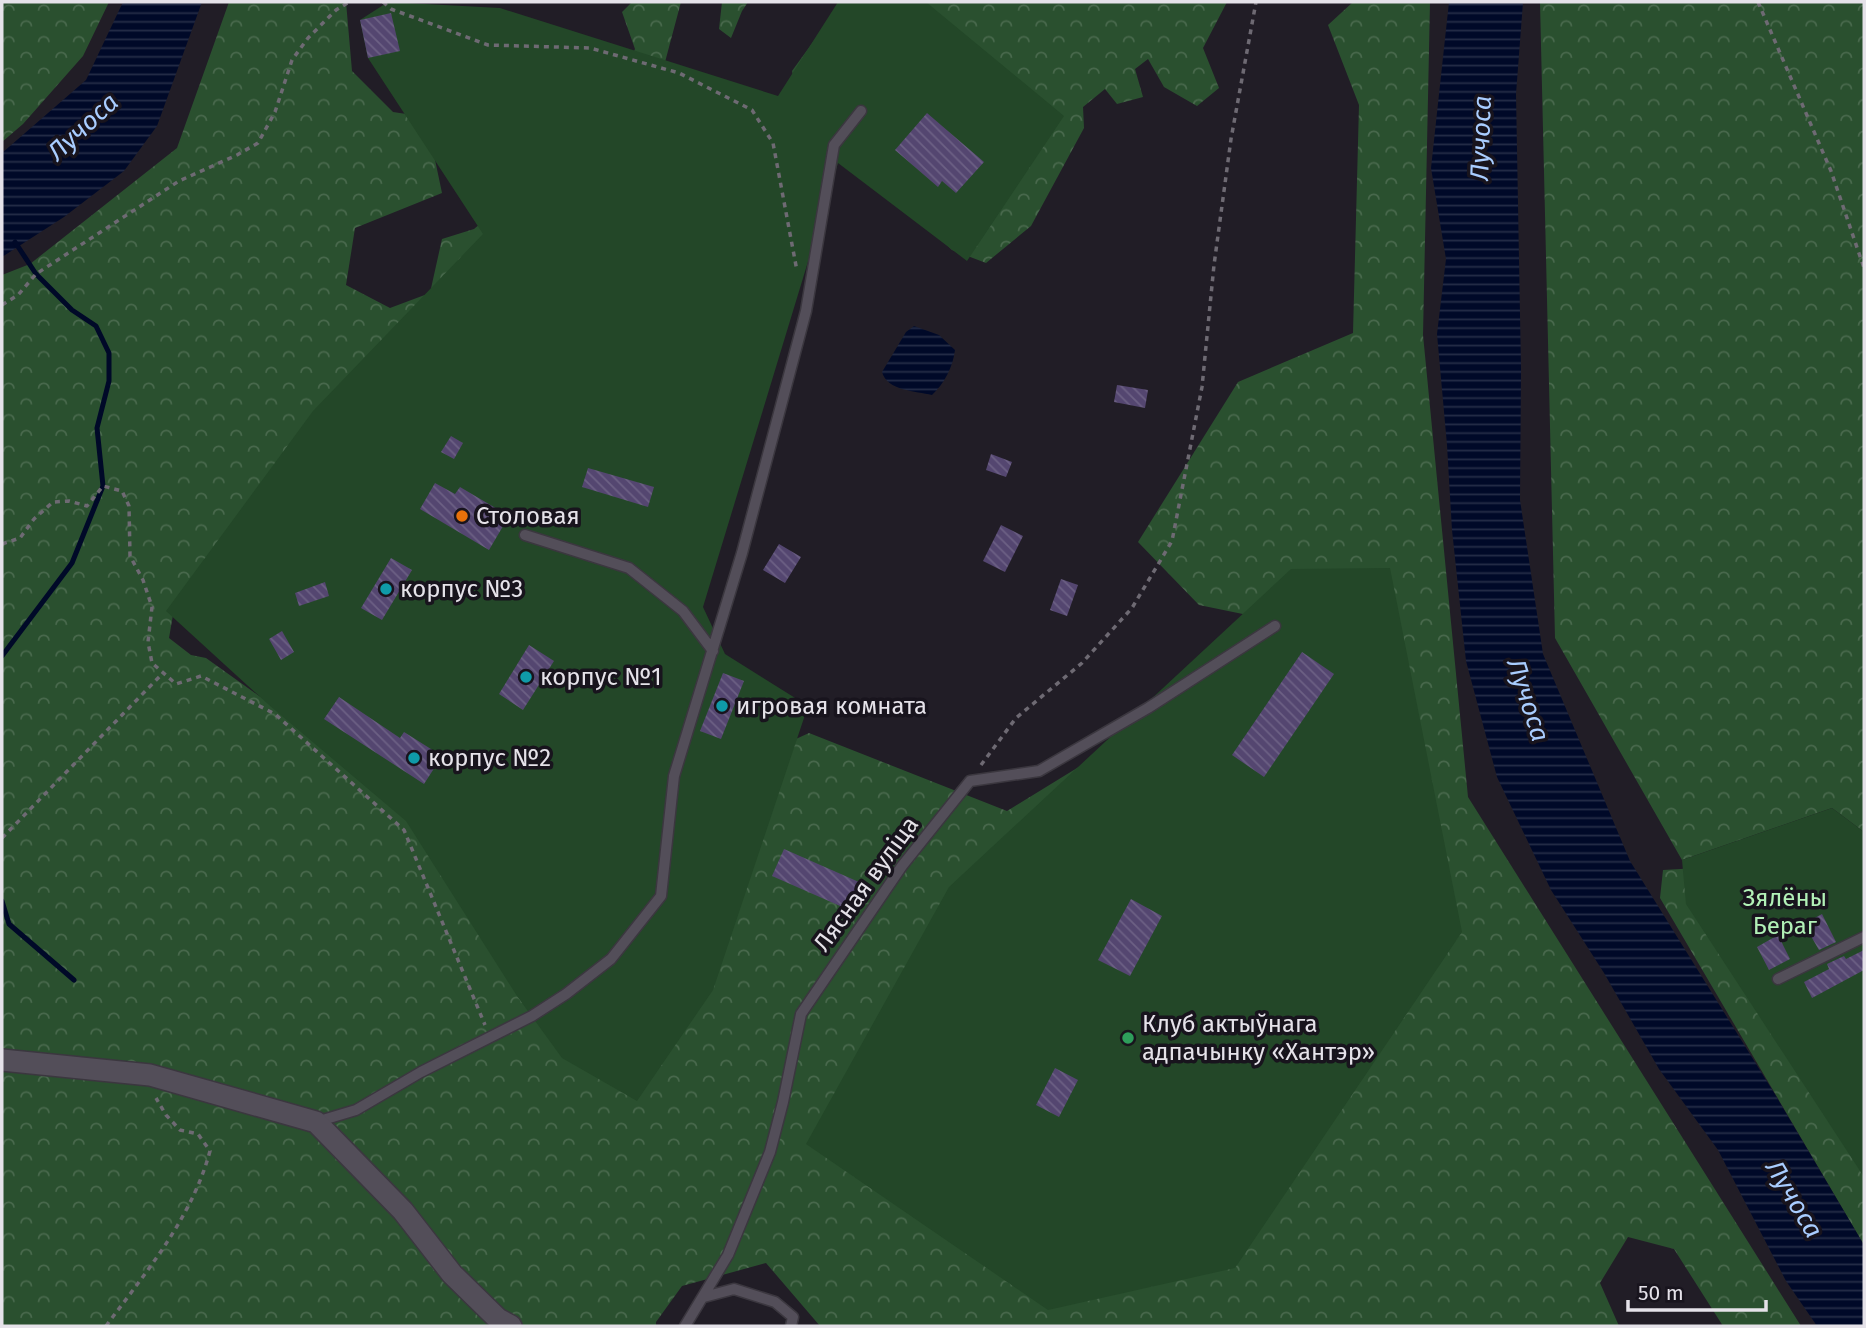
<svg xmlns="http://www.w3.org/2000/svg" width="1866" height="1328" font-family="'Fira Sans',sans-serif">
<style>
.forest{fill:url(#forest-crowns);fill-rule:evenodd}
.green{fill:#234728}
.water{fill:url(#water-rules)}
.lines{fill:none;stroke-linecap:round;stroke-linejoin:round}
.stream{stroke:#000928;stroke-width:5}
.building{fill:url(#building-back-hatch)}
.lane-casing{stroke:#3b373f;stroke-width:13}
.street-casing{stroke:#3b373f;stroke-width:24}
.path{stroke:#6e6a73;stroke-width:3.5;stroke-dasharray:5 5;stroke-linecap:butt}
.lane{stroke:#534e59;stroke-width:10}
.street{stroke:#534e59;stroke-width:21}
.food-dot{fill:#e8710a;stroke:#18141d;stroke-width:2.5}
.culture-dot{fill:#0f9aa8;stroke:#18141d;stroke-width:2.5}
.leisure-dot{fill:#2e9e5b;stroke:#18141d;stroke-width:2.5}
.labels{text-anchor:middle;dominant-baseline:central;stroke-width:7;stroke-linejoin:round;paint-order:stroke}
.poi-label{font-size:24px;fill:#e5e2e9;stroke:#18141d;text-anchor:start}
.street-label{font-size:24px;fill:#e5e2e9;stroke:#18141d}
.park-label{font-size:24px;fill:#b2f1b7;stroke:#18141d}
.water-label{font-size:26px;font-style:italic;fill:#a9cdff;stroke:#18141d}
</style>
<defs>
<pattern id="forest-crowns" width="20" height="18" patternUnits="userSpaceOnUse" patternTransform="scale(1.75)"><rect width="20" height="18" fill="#2a502f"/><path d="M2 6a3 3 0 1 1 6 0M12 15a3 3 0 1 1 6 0" fill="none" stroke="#49694d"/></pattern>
<pattern id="water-rules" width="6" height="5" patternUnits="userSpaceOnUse" patternTransform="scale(1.75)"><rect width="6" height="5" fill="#000928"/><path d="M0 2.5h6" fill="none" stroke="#252d47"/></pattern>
<pattern id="building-back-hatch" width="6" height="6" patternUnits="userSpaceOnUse" patternTransform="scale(1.75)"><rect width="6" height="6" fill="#544670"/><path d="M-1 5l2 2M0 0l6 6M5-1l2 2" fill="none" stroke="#6c6084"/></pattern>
</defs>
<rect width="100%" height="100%" fill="#211d26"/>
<path class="forest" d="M 2,2 L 109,2 L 83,56 L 23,124 L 2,142 Z
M 229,2 L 346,2 L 352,71 L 393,112 L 426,117 L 442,193 L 355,228 L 346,285 L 390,308 L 430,293 L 442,239 L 474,229 L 600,122 L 635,49 L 622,12 L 632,2 L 681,2 L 648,126 L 560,313 L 704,781 L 809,733 L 1007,811 L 1108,749 L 1296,625 L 1199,605 L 1138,542 L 1238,382 L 1353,333 L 1359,105 L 1328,25 L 1353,2 L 1430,2 L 1423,335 L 1468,797 L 1801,1326 L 1723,1326 L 1674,1249 L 1628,1237 L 1600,1283 L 1619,1326 L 820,1326 L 766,1263 L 682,1286 L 656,1322 L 656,1326 L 2,1326 L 2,275 L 30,264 L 177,148 ZM 174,609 L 262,698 L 206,658 L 191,655 L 169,638 Z
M 722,2 L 748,2 L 742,11 L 731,38 L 719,29 Z
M 842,2 L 1227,2 L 1203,48 L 1219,88 L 1197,106 L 1164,87 L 1148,59 L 1135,69 L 1143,97 L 1117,104 L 1105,89 L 1083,107 L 1084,128 L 1031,226 L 986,263 L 952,250 L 797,101 L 792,71 Z
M 1540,2 L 1864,2 L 1864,832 L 1832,808 L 1682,860 L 1555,638 Z
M 1698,868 L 1864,1151 L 1864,1245 L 1660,898 L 1663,870 Z"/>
<path class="green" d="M 388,2 L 500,8 L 778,96 L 838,2 L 926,2 L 1064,116 L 967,261 L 838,163 L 703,607 L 725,654 L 808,706 L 713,990 L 637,1101 L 562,1058 L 517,996 L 406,821 L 269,705 L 166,611 L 313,411 L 483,234 L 368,58 L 360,20 Z
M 1390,568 L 1462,932 L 1235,1268 L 1048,1310 L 806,1144 L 949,887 L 1291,569 Z
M 1832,808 L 1864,832 L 1864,1177 L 1686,904 L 1682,860 Z"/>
<path class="water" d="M 123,2 L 202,2 L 157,126 L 124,171 L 64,217 L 2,257 L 2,153 L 86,80 Z
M 1449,2 L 1523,2 L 1516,94 L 1521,369 L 1520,500 L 1543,654 L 1630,861 L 1776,1096 L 1864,1245 L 1864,1326 L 1817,1326 L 1786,1281 L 1718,1150 L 1659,1069 L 1604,973 L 1551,890 L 1497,777 L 1466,661 L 1452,530 L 1447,445 L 1437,334 L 1446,259 L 1431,168 Z
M 914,326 L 939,335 L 955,350 C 953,367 944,384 932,395 C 916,391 887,391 882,372 L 906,332 Z"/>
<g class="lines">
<path class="stream" d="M 2,656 L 72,563 L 103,486 L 97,428 L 109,381 L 109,353 L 96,326 L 72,310 L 36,274 L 15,242
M 2,901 L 9,924 L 74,980"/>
</g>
<path class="building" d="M 391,13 L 400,51 L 368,58 L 360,20 Z
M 927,113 L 984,162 L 956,193 L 942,181 L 938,187 L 895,150 Z
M 1117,385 L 1148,390 L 1145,408 L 1114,402 Z
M 451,436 L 463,443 L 454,459 L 441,452 Z
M 991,454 L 1012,462 L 1006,477 L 986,470 Z
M 588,468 L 654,487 L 648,507 L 582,487 Z
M 435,483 L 455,494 L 460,487 L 509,516 L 489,550 L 420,509 Z
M 1001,525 L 1023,536 L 1005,572 L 983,561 Z
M 779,544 L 801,557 L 785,583 L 763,570 Z
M 391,558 L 412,570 L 382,620 L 361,608 Z
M 1061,579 L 1078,585 L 1067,616 L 1050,610 Z
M 325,582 L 329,596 L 299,606 L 295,593 Z
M 282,631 L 294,652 L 281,660 L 269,639 Z
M 529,645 L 554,661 L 523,710 L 499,694 Z
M 1302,652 L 1334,674 L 1264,777 L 1232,755 Z
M 723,673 L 744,681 L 721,739 L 700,731 Z
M 339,697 L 400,738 L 404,732 L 442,756 L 424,784 L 324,719 Z
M 784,849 L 868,886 L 856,913 L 772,876 Z
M 1131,899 L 1162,916 L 1130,976 L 1098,960 Z
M 1822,914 L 1836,942 L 1819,950 L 1804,924 Z
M 1778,935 L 1790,959 L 1769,970 L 1757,947 Z
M 1864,950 L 1864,970 L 1812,998 L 1804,982 L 1829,969 L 1827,964 L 1844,956 L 1846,959 Z
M 1055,1068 L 1078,1080 L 1059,1117 L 1036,1105 Z"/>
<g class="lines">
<g class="lane-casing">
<path id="lane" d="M 525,535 L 629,568 L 683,611 L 713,651
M 1778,979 L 1864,937
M 316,1122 L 356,1110 L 421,1072 L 532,1016 L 566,994 L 611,959 L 661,896 L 674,776 L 742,553 L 806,311 L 834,145 L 861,111
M 704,1297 L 734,1289 L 775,1302 L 793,1317 L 791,1326
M 685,1326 L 728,1255 L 770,1152 L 783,1102 L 801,1014 L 902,866 L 970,781 L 1039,771 L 1148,708 L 1275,626"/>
</g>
<g class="street-casing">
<path id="street" d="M 2,1060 L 150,1075 L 316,1122 L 403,1211 L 452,1274 L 498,1319 L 511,1326"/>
</g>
<path class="path" d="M 383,2 L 391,9 L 488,45 L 590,48 L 679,73 L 752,110 L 773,143 L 797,271
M 1758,2 L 1831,171 L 1864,268
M 2,305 L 18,295 L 36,274 L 179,181 L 237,155 L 258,143 L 275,112 L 292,60 L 308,38 L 336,10 L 349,2
M 2,544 L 20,538 L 34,519 L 53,502 L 69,501 L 87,506 L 103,486 L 122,491 L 129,506 L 130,556 L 143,580 L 152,607 L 148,642 L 152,663 L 176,684 L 201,676 L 275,714 L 404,830 L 485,1025
M 981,765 L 1016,718 L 1082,663 L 1132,608 L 1172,541 L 1202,387 L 1214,265 L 1231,139 L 1256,2
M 2,838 L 163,673
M 106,1326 C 146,1272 192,1218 210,1151 L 198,1134 L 180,1130 L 166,1115 L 156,1098"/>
<use href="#lane" class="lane"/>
<use href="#street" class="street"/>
</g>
<circle class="food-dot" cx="462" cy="516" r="7"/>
<g class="culture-dot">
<circle cx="386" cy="589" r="7"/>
<circle cx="526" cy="677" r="7"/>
<circle cx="722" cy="706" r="7"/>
<circle cx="414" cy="758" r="7"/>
</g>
<circle class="leisure-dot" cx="1128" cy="1038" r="7"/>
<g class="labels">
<g class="poi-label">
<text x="476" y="516">Столовая</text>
<text x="400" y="589">корпус №3</text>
<text x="540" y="677">корпус №1</text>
<text x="736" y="706">игровая комната</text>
<text x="428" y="758">корпус №2</text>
<text x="1142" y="1024">Клуб актыўнага<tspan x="1142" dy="28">адпачынку «Хантэр»</tspan></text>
</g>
<g class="street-label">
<text transform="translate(866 884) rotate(-54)">Лясная вуліца</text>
</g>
<g class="park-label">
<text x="1785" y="898">Зялёны<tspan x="1785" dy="28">Бераг</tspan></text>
</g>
<g class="water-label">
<text transform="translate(83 127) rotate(-43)">Лучоса</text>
<text transform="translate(1481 138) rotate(-88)">Лучоса</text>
<text transform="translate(1528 700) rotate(72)">Лучоса</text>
<text transform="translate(1794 1199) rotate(59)">Лучоса</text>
</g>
</g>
<rect width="1866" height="1328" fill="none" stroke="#e5e2e9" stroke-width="7"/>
<path d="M1628 1300v10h138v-10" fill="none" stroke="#e5e2e9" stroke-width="3.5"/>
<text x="1638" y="1300" font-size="21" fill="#e5e2e9" stroke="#18141d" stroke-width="5" paint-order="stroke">50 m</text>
</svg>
